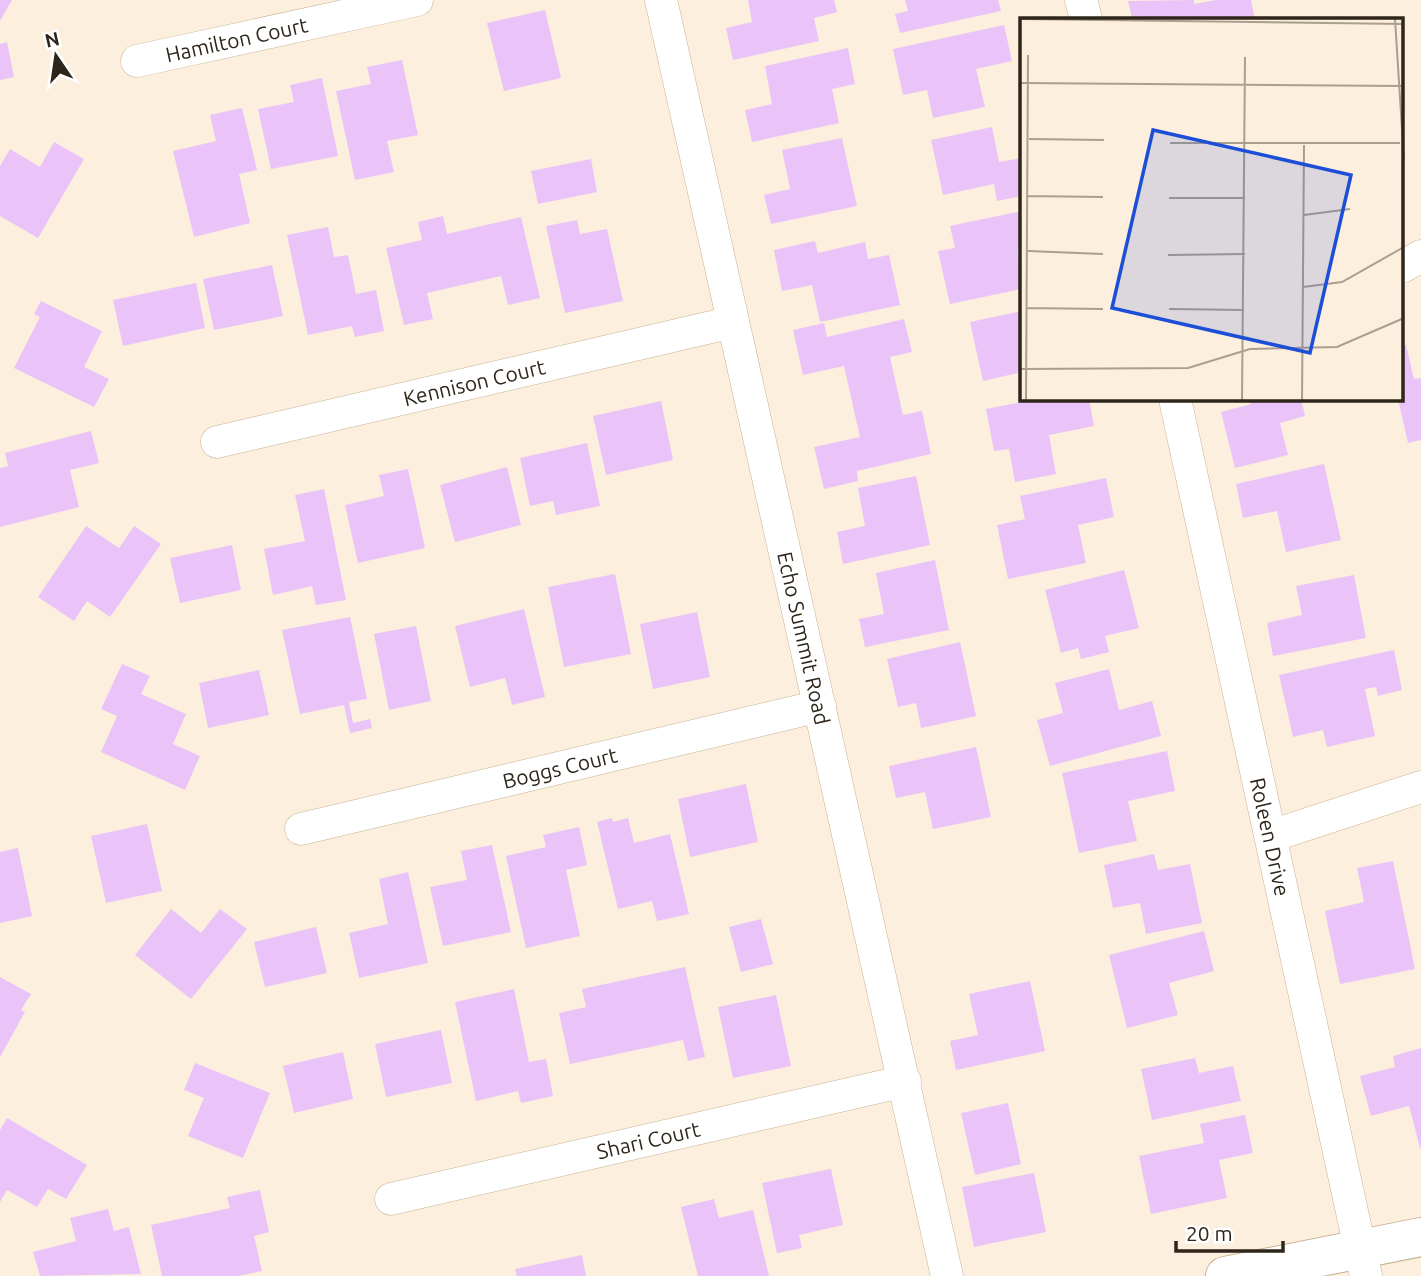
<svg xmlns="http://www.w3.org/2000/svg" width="1421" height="1276" font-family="Ubuntu,sans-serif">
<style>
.building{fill:#eac3f9}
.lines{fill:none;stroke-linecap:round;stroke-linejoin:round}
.street-casing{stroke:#c7b394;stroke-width:33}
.secondary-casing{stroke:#c7b394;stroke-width:40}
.street{stroke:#fff;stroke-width:32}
.secondary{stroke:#fff;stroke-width:38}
.labels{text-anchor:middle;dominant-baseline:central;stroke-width:5;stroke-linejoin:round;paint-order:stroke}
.street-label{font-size:21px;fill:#2e261a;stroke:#fff}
.inset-road{fill:none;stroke:#aa9f8f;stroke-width:2}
.view{fill:#1d4ed8;fill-opacity:0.15;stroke:#1d4ed8;stroke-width:3.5}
.inset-edge{fill:none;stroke:#2e261a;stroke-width:3.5}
</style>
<rect width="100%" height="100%" fill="#fdefdd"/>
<path class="building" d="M 0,0 L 12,0 L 0,21 Z
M 748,0 L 834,0 L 837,12 L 814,18 L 819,41 L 733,60 L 726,28 L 752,22 Z
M 905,0 L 998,0 L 1001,11 L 900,33 L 895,14 L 908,11 Z
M 1194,0 L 1194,4 L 1216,0 L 1251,0 L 1255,19 L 1132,19 L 1128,1 Z
M 545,10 L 561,78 L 504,91 L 487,23 Z
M 1004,25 L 1012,61 L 976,69 L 985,107 L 933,118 L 927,90 L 903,95 L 893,49 Z
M 7,42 L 14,77 L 0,80 L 0,44 Z
M 848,48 L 855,84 L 832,89 L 839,123 L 752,142 L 745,110 L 772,104 L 765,66 Z
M 402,60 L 418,135 L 387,141 L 394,172 L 355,180 L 336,91 L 371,84 L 367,67 Z
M 322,78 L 338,156 L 271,169 L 258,109 L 294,102 L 290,85 Z
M 242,108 L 257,170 L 239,174 L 250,223 L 194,237 L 173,151 L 216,141 L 210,115 Z
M 992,127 L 999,162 L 1022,158 L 1022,196 L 997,201 L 994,184 L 943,195 L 931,140 Z
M 842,138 L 857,206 L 771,224 L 764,195 L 790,189 L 782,150 Z
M 54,142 L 84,159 L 38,238 L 0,216 L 0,166 L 10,149 L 40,167 Z
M 591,159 L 597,192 L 538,204 L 531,171 Z
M 1022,211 L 1022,250 L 1018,251 L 1022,289 L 950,304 L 938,251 L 955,248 L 950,226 Z
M 443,216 L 447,234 L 521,217 L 540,298 L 508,305 L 501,276 L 427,293 L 433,319 L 404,325 L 386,248 L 422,240 L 418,222 Z
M 577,220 L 580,234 L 607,229 L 623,301 L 565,313 L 546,226 Z
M 328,227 L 334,257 L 348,255 L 356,294 L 376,290 L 384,331 L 355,337 L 352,326 L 308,335 L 287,235 Z
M 815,241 L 818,253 L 865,242 L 868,259 L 889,255 L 900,305 L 820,322 L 812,285 L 782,291 L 774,250 Z
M 272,265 L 283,316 L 214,330 L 203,279 Z
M 196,283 L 205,328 L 123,346 L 113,300 Z
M 41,301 L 102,331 L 84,367 L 109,379 L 94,407 L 14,368 L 40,317 L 34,314 Z
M 1022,311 L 1022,372 L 983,381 L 970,322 Z
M 904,319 L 912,352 L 890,357 L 903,415 L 922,411 L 931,454 L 857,471 L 858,481 L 824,489 L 814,447 L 860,437 L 844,366 L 803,375 L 793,330 L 824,323 L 827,337 Z
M 1406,345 L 1414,379 L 1421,378 L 1421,440 L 1408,443 L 1398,399 L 1402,399 L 1402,346 Z
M 1037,399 L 1089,399 L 1094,426 L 1049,435 L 1056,474 L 1015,482 L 1009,449 L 994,451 L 986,409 Z
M 1249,399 L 1301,399 L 1305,416 L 1280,423 L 1288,455 L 1235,468 L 1221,412 L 1251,404 Z
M 661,401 L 673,460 L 606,475 L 593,416 Z
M 91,431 L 99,463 L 70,470 L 79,507 L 0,527 L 0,468 L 8,466 L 5,453 Z
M 587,443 L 600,506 L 556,515 L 553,501 L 530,506 L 520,458 Z
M 1324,464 L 1341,540 L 1286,552 L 1277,511 L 1243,518 L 1236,484 Z
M 507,467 L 521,525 L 455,542 L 440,485 Z
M 408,469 L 425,548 L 358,563 L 345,505 L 384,496 L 379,475 Z
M 916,476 L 930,545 L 843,564 L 837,532 L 865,526 L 858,488 Z
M 1106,478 L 1114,517 L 1078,525 L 1086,563 L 1008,579 L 997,525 L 1025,519 L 1020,496 Z
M 324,489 L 346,600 L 316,605 L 312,586 L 273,595 L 264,549 L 305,541 L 295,495 Z
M 86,526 L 119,548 L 134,526 L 161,544 L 110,617 L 87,601 L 74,621 L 38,597 Z
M 232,545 L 241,590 L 180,603 L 170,558 Z
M 935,560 L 949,630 L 865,647 L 859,619 L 884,614 L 876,573 Z
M 1124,570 L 1139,628 L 1105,636 L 1109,652 L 1081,659 L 1078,648 L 1061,653 L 1045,590 Z
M 615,574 L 631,654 L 564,667 L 548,587 Z
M 1354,575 L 1366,638 L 1273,656 L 1267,623 L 1302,615 L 1296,586 Z
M 524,609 L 545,697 L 512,705 L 505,678 L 470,687 L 455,626 Z
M 697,612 L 710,677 L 653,689 L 640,624 Z
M 350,617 L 367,699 L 349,702 L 353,723 L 370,719 L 372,728 L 350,733 L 344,705 L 300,714 L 282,630 Z
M 416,626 L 431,701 L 389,710 L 374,634 Z
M 960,642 L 976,716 L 921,728 L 916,703 L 898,707 L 887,659 Z
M 1394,650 L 1402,690 L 1378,696 L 1376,687 L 1365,689 L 1375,736 L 1327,747 L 1323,730 L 1293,737 L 1279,675 Z
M 122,664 L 150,676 L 141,694 L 186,714 L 173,744 L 200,756 L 185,790 L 101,752 L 117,716 L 101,709 Z
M 1109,669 L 1119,710 L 1152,701 L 1161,736 L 1050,766 L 1037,720 L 1063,713 L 1055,683 Z
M 259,670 L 269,715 L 208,728 L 199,683 Z
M 976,747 L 991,817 L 933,829 L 925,792 L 896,798 L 889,766 Z
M 1167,751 L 1175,791 L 1128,801 L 1137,841 L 1079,853 L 1062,773 Z
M 746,784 L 758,842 L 690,857 L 678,799 Z
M 612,818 L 613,822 L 628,818 L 634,843 L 670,834 L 689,914 L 657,921 L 652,901 L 618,909 L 597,822 Z
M 147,824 L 162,891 L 106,903 L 91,836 Z
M 579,827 L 587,865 L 566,870 L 580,936 L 526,948 L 506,856 L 546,847 L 543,835 Z
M 492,845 L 511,932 L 443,946 L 430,887 L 467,880 L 461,851 Z
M 18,848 L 32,916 L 0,923 L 0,852 Z
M 1154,854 L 1158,870 L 1190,864 L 1202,923 L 1146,934 L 1140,903 L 1113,908 L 1104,865 Z
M 1393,861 L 1415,969 L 1340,984 L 1325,911 L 1364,902 L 1357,868 Z
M 408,872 L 428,963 L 359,978 L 349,933 L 388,924 L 379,879 Z
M 171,909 L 201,933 L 220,909 L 247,929 L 191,999 L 135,955 Z
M 761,919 L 773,964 L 741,972 L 729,927 Z
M 316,927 L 327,973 L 265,987 L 254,942 Z
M 1204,931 L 1214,971 L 1169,983 L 1178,1015 L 1127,1028 L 1109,955 Z
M 685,967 L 705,1057 L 688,1061 L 683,1040 L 570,1064 L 559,1013 L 586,1007 L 582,989 Z
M 0,977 L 31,994 L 21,1010 L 25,1012 L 0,1057 Z
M 1030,981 L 1045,1051 L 956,1070 L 950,1041 L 978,1035 L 969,994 Z
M 514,989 L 529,1062 L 546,1059 L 553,1096 L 521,1103 L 518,1091 L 476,1101 L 455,1002 Z
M 776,995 L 791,1066 L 733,1078 L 718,1007 Z
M 441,1030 L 452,1083 L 386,1097 L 375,1044 Z
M 1421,1048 L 1421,1148 L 1420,1148 L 1409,1106 L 1371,1116 L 1360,1076 L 1395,1067 L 1393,1056 Z
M 343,1052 L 353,1099 L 294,1113 L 283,1066 Z
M 1195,1058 L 1199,1073 L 1233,1066 L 1241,1101 L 1152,1120 L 1141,1069 Z
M 195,1063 L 270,1093 L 243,1158 L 188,1136 L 204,1098 L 184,1090 Z
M 1008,1103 L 1021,1164 L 975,1175 L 961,1113 Z
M 1245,1115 L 1253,1153 L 1219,1160 L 1227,1198 L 1151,1214 L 1139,1156 L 1204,1143 L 1200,1124 Z
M 7,1118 L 87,1165 L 66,1199 L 48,1189 L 37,1207 L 7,1190 L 0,1202 L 0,1130 Z
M 831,1169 L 843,1225 L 799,1235 L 802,1248 L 777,1253 L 762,1183 Z
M 1034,1173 L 1046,1232 L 974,1247 L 962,1187 Z
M 260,1190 L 269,1232 L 254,1236 L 262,1271 L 238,1276 L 162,1276 L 151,1225 L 230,1208 L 227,1197 Z
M 714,1199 L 719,1218 L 753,1210 L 769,1276 L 698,1276 L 681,1207 Z
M 108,1209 L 114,1231 L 129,1227 L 141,1274 L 40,1276 L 33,1252 L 76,1241 L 70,1218 Z
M 582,1255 L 586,1276 L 517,1276 L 515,1269 Z"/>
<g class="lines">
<g class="street-casing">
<g id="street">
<path id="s1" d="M 661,0 L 947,1276"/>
<path d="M 1081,0 L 1086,19"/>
<path id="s2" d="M 137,61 L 417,0"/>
<path d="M 1402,267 L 1421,256"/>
<path id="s3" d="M 1175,399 L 1366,1276"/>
<path id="s4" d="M 217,442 L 733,322"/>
<path id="s5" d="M 301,829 L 820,706"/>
<path d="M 1271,836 L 1421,787"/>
<path id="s6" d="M 391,1199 L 905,1081"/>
</g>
</g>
<g class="secondary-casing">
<path id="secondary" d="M 1225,1276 L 1421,1237"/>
</g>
<use href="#street" class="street"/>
<use href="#secondary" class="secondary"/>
</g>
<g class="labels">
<g class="street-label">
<text stroke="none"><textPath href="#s2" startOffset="102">Hamilton Court</textPath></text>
<text stroke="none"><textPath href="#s4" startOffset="264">Kennison Court</textPath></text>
<text stroke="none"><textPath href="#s1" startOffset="654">Echo Summit Road</textPath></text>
<text stroke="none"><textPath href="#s5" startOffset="266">Boggs Court</textPath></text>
<text stroke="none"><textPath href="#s3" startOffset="448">Roleen Drive</textPath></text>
<text stroke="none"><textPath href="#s6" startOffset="264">Shari Court</textPath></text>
</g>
</g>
<g transform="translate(1020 18)">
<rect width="383" height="383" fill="#fdefdd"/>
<path class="inset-road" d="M 1,1 L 384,6M 375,1 L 384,143M 0,65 L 384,68M 9,121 L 84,122M 150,125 L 380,125M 8,178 L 83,179M 149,180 L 225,180M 284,197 L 330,191M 8,233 L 83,236M 148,237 L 225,236M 283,269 L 322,264 L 384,229M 7,290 L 83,291M 149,291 L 224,292M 0,351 L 168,350 L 230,331 L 317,329 L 384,300M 6,383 L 8,37M 222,383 L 225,39M 282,383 L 284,127"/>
<path class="view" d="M 133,112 L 331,157 L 290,335 L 92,290 Z"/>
<rect width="383" height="383" class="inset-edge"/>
</g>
<g transform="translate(56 56) rotate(347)" stroke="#ffffff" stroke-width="5" paint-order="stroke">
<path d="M0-5L12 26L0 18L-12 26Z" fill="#2e261a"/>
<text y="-10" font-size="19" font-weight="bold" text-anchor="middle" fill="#2e261a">N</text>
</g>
<path d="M1176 1241v10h107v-10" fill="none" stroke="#2e261a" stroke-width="3.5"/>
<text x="1186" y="1241" font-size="21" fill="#2e261a" stroke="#ffffff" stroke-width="5" paint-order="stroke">20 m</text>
</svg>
